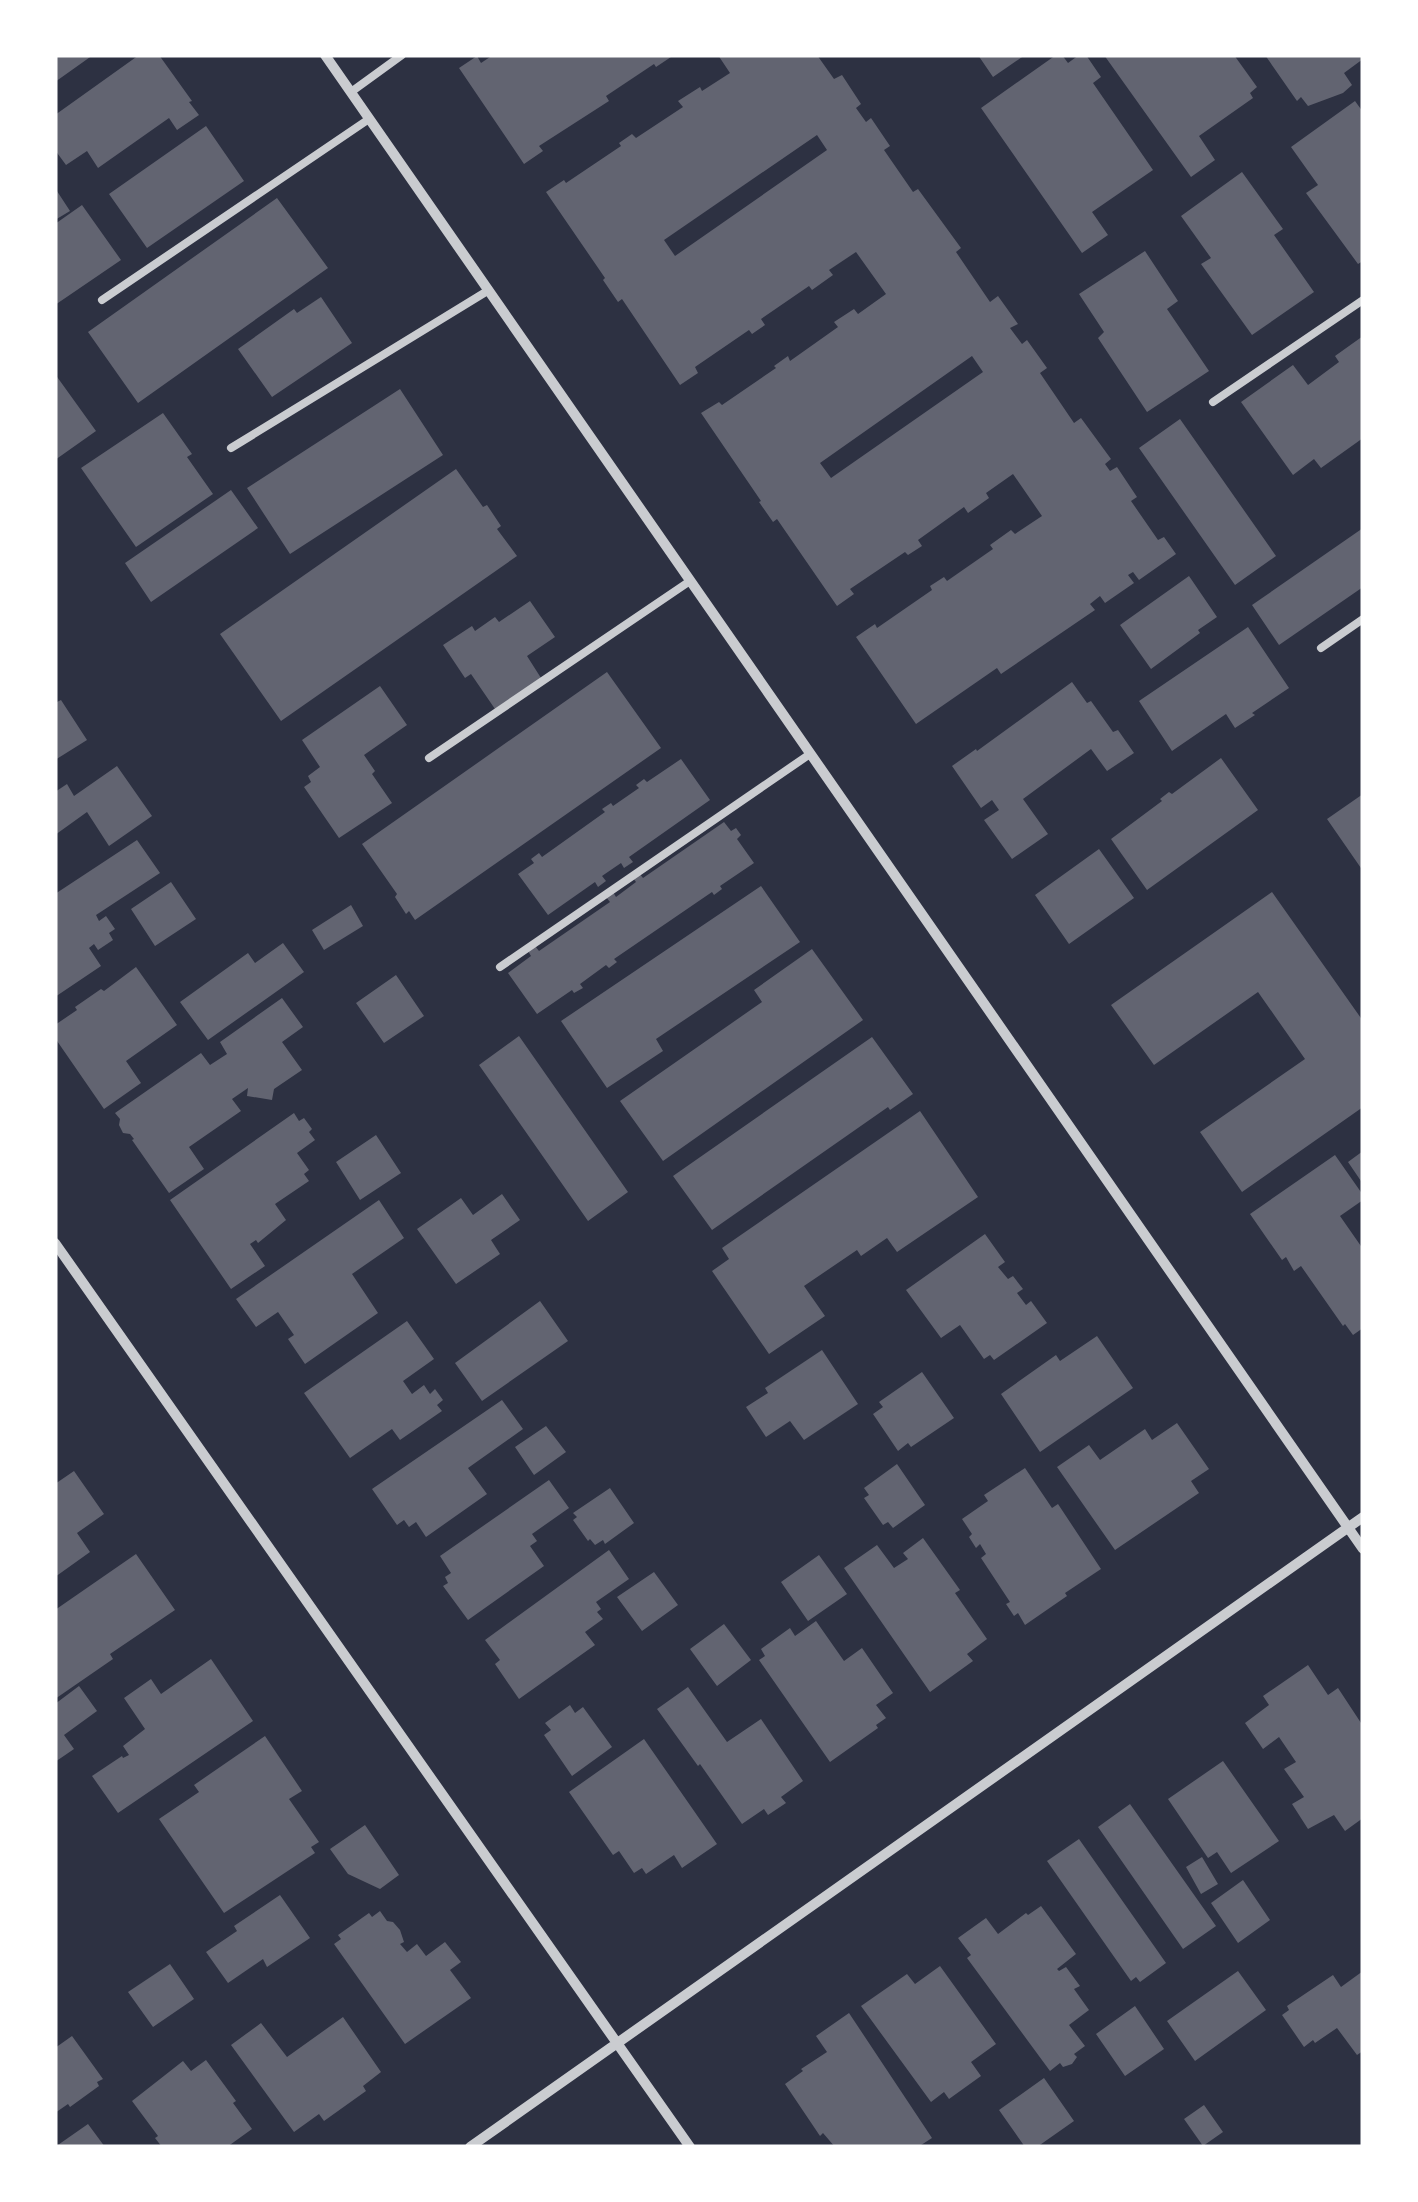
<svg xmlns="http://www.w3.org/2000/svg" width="1418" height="2202" font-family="'Noto Sans',sans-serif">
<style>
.building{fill:#626471;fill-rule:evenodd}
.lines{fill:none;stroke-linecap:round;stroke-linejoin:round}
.service{stroke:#caccd0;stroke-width:8}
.minor{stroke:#caccd0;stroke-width:10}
</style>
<rect width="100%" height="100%" fill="#2d3142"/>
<path class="building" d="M 55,55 L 93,55 L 55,82 Z
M 139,55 L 159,55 L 192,101 L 189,102 L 199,115 L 177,130 L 169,118 L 98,168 L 87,151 L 66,165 L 55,150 L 55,115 Z
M 493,55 L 674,55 L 656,67 L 654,64 L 606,96 L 609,101 L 539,146 L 543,151 L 524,164 L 459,68 L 477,56 L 481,63 Z
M 718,55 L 817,55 L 834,79 L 842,75 L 861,104 L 856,108 L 866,122 L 871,118 L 890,146 L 884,150 L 913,192 L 918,189 L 961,248 L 956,252 L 990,302 L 998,296 L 1018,324 L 1010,328 L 1022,344 L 1027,340 L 1047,368 L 1040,373 L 1074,423 L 1081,418 L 1111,459 L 1105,464 L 1110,471 L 1117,467 L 1137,497 L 1131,501 L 1158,540 L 1164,537 L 1176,554 L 1139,580 L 1133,572 L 1128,575 L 1134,583 L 1105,603 L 1100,596 L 1090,604 L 1095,610 L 1001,674 L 997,668 L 916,724 L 856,637 L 875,624 L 877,628 L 932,590 L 930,586 L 944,577 L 947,581 L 993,549 L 990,545 L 1011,530 L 1015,534 L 1042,516 L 1013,474 L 986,493 L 989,498 L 968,513 L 964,507 L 918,540 L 922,546 L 908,555 L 905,552 L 850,589 L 854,594 L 837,606 L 777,519 L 773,522 L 759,502 L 761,501 L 701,413 L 719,402 L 722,405 L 776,368 L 774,366 L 788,356 L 790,361 L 838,327 L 834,322 L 854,309 L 858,314 L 886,294 L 856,252 L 829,270 L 833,275 L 812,290 L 809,286 L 761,319 L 765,325 L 752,334 L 749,330 L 695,367 L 698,373 L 680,385 L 622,299 L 618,302 L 603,280 L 605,278 L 546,192 L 564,180 L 566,183 L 621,146 L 619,143 L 632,134 L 636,138 L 683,107 L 678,101 L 700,87 L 702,91 L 730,73 ZM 817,135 L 827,150 L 675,256 L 664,240 ZM 972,356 L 983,372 L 831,478 L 820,463 Z
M 978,55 L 1025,55 L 993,77 Z
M 1056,55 L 1062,55 L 1068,63 L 1079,55 L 1086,55 L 1101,77 L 1093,83 L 1153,170 L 1092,212 L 1108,235 L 1082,253 L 981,108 Z
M 1104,55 L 1234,55 L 1257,87 L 1250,93 L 1253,98 L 1199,136 L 1215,160 L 1191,177 Z
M 1265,55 L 1363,55 L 1363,59 L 1344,73 L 1352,85 L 1343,93 L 1308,106 L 1301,97 L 1297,101 Z
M 1355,101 L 1363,112 L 1363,261 L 1358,264 L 1306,193 L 1318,185 L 1291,147 Z
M 206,126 L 244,181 L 147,248 L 109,194 Z
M 1242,172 L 1283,229 L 1274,235 L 1314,292 L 1252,335 L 1201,264 L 1211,258 L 1181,216 Z
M 55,188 L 70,211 L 55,220 Z
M 277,198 L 328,268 L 138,403 L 88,332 Z
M 82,205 L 121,260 L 55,305 L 55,224 Z
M 1145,251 L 1178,301 L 1167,309 L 1209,371 L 1147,412 L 1098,338 L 1104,332 L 1079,294 Z
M 321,297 L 352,343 L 272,397 L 238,349 L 294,309 L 297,313 Z
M 1363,336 L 1363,438 L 1321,468 L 1314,459 L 1293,475 L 1241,402 L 1293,365 L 1308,385 L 1339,362 L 1335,356 Z
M 55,374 L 96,431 L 55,460 Z
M 400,389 L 443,455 L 290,554 L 247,488 Z
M 163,413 L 192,454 L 187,457 L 213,494 L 136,547 L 81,468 Z
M 1180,419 L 1276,556 L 1235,585 L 1139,448 Z
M 456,469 L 483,507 L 487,505 L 501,526 L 497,529 L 517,556 L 281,721 L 220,634 Z
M 231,490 L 258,528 L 151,602 L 125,563 Z
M 1363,528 L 1363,587 L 1279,645 L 1252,605 Z
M 1189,576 L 1217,617 L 1198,630 L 1200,633 L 1151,669 L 1120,625 Z
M 530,601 L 555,637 L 527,656 L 541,678 L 495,709 L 471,674 L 465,678 L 443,645 L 472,626 L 475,631 L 495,617 L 499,622 Z
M 1248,627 L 1289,688 L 1252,713 L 1255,715 L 1235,728 L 1226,714 L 1172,751 L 1139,701 Z
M 607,672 L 661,748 L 415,920 L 409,911 L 406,914 L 395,897 L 397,894 L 362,844 Z
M 1072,682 L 1087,703 L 1091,701 L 1113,732 L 1118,730 L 1134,753 L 1107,771 L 1091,749 L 1023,799 L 1048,834 L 1012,859 L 984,820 L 999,810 L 992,800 L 981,808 L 952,766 L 976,749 L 977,751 Z
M 380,686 L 407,725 L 364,755 L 375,771 L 372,774 L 392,803 L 339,838 L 304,787 L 311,782 L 308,776 L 320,767 L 302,740 Z
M 61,700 L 87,740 L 55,760 L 55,703 Z
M 1221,758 L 1258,810 L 1147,890 L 1111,839 L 1162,801 L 1160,799 L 1169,792 L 1172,794 Z
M 681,759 L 710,800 L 629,857 L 633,862 L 624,868 L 621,863 L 602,876 L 606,881 L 598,887 L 595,882 L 548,915 L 518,874 L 534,863 L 531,859 L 539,853 L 542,857 L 605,812 L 602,809 L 611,803 L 613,806 L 639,788 L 636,785 L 644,779 L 647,782 Z
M 117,766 L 152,816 L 109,846 L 87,812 L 55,835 L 55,792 L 67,784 L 74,796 Z
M 1363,794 L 1363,871 L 1327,819 Z
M 724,822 L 731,831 L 736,828 L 741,835 L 737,839 L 754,863 L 720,886 L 722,889 L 714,895 L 712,892 L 614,959 L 617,962 L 609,968 L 606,965 L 580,984 L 583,988 L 574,993 L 572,990 L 537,1014 L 508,973 L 531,956 L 528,951 L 535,946 L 539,951 L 610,902 L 606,897 L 613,892 L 616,897 L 636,882 L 633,878 L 639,873 L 643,878 Z
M 137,840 L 160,873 L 96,915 L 99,921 L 106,916 L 115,929 L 109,933 L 113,940 L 98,950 L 94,944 L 89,948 L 101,966 L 55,997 L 55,894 Z
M 1099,849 L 1134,898 L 1069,944 L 1035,895 Z
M 171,882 L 196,919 L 155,946 L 131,909 Z
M 761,886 L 800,942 L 656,1039 L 663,1051 L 607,1088 L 561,1021 Z
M 1272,892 L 1363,1021 L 1363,1107 L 1242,1192 L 1200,1132 L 1305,1059 L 1258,992 L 1154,1065 L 1111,1005 Z
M 351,905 L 363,926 L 324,950 L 312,930 Z
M 283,943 L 304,972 L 208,1040 L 180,1002 L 248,953 L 255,963 Z
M 812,949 L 863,1020 L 663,1161 L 620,1101 L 762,1002 L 754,990 Z
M 136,967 L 177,1025 L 126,1061 L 141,1083 L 104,1109 L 55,1038 L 55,1025 L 77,1010 L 75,1007 L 101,989 L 104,991 Z
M 396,975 L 424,1016 L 384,1043 L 356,1003 Z
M 282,998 L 303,1027 L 282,1042 L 302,1070 L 274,1089 L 272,1100 L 247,1096 L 248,1088 L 232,1099 L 241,1111 L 189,1147 L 204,1169 L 169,1193 L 132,1140 L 134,1139 L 130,1134 L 123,1133 L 119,1125 L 120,1119 L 115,1113 L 201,1053 L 210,1065 L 227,1054 L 220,1042 Z
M 519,1036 L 628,1192 L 588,1221 L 479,1065 Z
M 872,1037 L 913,1094 L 890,1110 L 888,1107 L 712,1230 L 673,1176 Z
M 920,1111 L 978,1197 L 897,1252 L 887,1238 L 861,1256 L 857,1250 L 804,1286 L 825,1316 L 769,1354 L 712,1271 L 729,1259 L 722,1248 Z
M 294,1113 L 299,1121 L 304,1118 L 312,1129 L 309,1132 L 315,1140 L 297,1153 L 309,1170 L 304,1174 L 309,1181 L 275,1204 L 286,1220 L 258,1243 L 256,1240 L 250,1244 L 265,1266 L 231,1289 L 170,1200 Z
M 376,1135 L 401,1173 L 360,1200 L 336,1162 Z
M 1363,1151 L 1363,1184 L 1348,1162 Z
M 1335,1155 L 1363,1195 L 1363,1200 L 1340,1216 L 1363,1249 L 1363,1328 L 1353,1335 L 1345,1324 L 1343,1326 L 1301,1266 L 1294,1271 L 1286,1257 L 1282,1260 L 1250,1214 Z
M 502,1194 L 520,1220 L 491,1240 L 500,1254 L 456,1284 L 417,1229 L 461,1198 L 473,1215 Z
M 379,1200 L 404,1238 L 352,1274 L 378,1313 L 305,1364 L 288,1339 L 294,1335 L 278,1312 L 256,1327 L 236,1299 Z
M 985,1234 L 1005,1262 L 998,1267 L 1008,1279 L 1013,1276 L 1023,1289 L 1017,1293 L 1026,1305 L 1031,1301 L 1047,1323 L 994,1360 L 990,1355 L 984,1359 L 960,1325 L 941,1338 L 906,1290 Z
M 540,1301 L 568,1341 L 482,1401 L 455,1363 Z
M 407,1321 L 434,1359 L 403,1381 L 412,1394 L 424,1385 L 430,1394 L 435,1389 L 443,1400 L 437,1405 L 442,1411 L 400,1440 L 392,1429 L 350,1458 L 304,1393 Z
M 1097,1336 L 1133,1388 L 1040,1452 L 1001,1394 L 1056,1355 L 1060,1361 Z
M 822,1350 L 858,1404 L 804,1440 L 790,1421 L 766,1437 L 746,1407 L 768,1393 L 765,1388 Z
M 922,1372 L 954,1418 L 911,1447 L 908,1443 L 898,1451 L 873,1414 L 883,1407 L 879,1402 Z
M 502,1400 L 523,1429 L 468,1468 L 487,1494 L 426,1537 L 416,1522 L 409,1527 L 404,1520 L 397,1525 L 372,1489 Z
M 1177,1423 L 1209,1469 L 1191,1481 L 1199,1493 L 1115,1550 L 1057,1467 L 1089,1445 L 1100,1460 L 1145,1429 L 1152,1440 Z
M 546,1426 L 566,1452 L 534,1475 L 515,1447 Z
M 897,1464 L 925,1505 L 893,1528 L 888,1522 L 883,1525 L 864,1498 L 869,1495 L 864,1488 Z
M 1025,1468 L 1052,1508 L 1058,1504 L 1101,1569 L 1065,1593 L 1067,1596 L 1025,1625 L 1018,1613 L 1014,1616 L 1006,1604 L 1010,1602 L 981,1558 L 986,1554 L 980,1544 L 976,1548 L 969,1537 L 972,1534 L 962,1519 L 988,1501 L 984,1495 Z
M 74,1471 L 104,1514 L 77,1533 L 90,1552 L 55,1577 L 55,1484 Z
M 549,1480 L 569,1508 L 532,1534 L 537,1541 L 530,1546 L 544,1566 L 468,1620 L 443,1586 L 448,1583 L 445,1577 L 451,1573 L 440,1556 Z
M 610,1488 L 634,1523 L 605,1544 L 603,1540 L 595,1545 L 590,1539 L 588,1541 L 573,1520 L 577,1517 L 573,1513 Z
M 923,1538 L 960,1590 L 955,1593 L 987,1639 L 967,1654 L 973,1661 L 930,1692 L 844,1568 L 877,1545 L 894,1568 L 908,1559 L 903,1553 Z
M 609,1550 L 629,1579 L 596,1602 L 601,1609 L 597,1612 L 603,1619 L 585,1632 L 595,1645 L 519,1699 L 495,1664 L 500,1660 L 485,1640 Z
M 136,1554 L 175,1610 L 110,1654 L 113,1659 L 55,1699 L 55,1610 Z
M 819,1555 L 847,1594 L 808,1621 L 781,1582 Z
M 654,1572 L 678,1605 L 642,1631 L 617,1597 Z
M 816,1621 L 844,1661 L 862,1648 L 893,1693 L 876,1705 L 886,1718 L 876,1725 L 878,1728 L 830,1762 L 759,1660 L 765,1656 L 761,1649 L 790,1628 L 795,1636 Z
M 724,1624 L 751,1660 L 717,1686 L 690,1649 Z
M 211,1659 L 253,1721 L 118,1813 L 92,1776 L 122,1756 L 123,1758 L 129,1755 L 123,1746 L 145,1729 L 124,1698 L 151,1679 L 161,1694 Z
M 1308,1665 L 1328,1695 L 1338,1688 L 1363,1726 L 1363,1818 L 1345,1831 L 1334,1815 L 1308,1829 L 1292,1804 L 1304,1797 L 1284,1769 L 1296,1762 L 1279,1737 L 1263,1749 L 1245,1723 L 1269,1705 L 1263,1696 Z
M 79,1686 L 97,1711 L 64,1735 L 74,1749 L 55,1762 L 55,1704 Z
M 688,1687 L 727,1742 L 761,1719 L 803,1781 L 781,1797 L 786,1803 L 768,1815 L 764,1809 L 742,1824 L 700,1764 L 698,1766 L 657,1709 Z
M 570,1705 L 575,1713 L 583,1707 L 612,1747 L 572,1776 L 544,1735 L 551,1730 L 545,1723 Z
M 265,1736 L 302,1791 L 289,1799 L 319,1842 L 311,1847 L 315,1853 L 224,1913 L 159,1819 L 199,1792 L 194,1785 Z
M 644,1739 L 717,1844 L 682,1868 L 674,1855 L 646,1874 L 642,1868 L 634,1873 L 619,1851 L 613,1855 L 569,1792 Z
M 1223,1761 L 1279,1841 L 1231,1873 L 1217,1852 L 1208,1858 L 1168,1799 Z
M 1130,1804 L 1216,1926 L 1183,1949 L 1098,1827 Z
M 365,1825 L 399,1875 L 380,1889 L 348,1874 L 330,1849 Z
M 1079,1839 L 1166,1963 L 1140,1982 L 1136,1977 L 1131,1981 L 1047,1861 Z
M 1202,1857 L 1218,1884 L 1201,1894 L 1186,1867 Z
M 1243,1880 L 1270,1920 L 1238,1943 L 1211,1903 Z
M 280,1895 L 310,1938 L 267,1967 L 263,1959 L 228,1983 L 206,1952 L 237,1931 L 234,1926 Z
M 1041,1906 L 1076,1954 L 1057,1969 L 1059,1971 L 1066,1967 L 1080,1986 L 1074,1989 L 1089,2010 L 1069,2025 L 1085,2046 L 1074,2054 L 1077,2057 L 1072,2064 L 1063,2067 L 1060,2063 L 1050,2071 L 967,1958 L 971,1955 L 958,1938 L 986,1918 L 998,1934 L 1026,1913 L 1028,1915 Z
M 380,1911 L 387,1921 L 393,1922 L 400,1930 L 404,1942 L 400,1944 L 407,1952 L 417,1944 L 426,1956 L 445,1942 L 461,1962 L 450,1970 L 471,1998 L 405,2044 L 334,1944 L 341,1939 L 338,1935 L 369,1913 L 372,1917 Z
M 170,1964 L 194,1999 L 153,2027 L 128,1992 Z
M 940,1966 L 996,2044 L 971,2062 L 981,2076 L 949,2099 L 944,2092 L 931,2102 L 861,2006 L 907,1974 L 915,1984 Z
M 1238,1971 L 1266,2010 L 1195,2061 L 1167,2021 Z
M 1363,1971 L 1363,2051 L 1357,2055 L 1337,2028 L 1315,2043 L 1313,2040 L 1304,2047 L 1282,2015 L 1289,2010 L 1287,2006 L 1333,1975 L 1341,1987 Z
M 1135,2006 L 1164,2049 L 1125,2076 L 1096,2034 Z
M 849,2013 L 932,2138 L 918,2147 L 835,2147 L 823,2133 L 820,2136 L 785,2084 L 803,2071 L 801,2069 L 827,2052 L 816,2036 Z
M 343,2017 L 381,2072 L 363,2086 L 366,2091 L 324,2121 L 319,2114 L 294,2132 L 231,2045 L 261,2023 L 287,2057 Z
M 72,2036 L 103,2079 L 97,2082 L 99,2086 L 70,2107 L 68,2104 L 55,2113 L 55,2048 Z
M 206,2060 L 236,2101 L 233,2103 L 252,2129 L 227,2147 L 162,2147 L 155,2138 L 158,2136 L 132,2101 L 183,2061 L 191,2071 Z
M 1044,2078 L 1074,2121 L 1037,2147 L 1025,2147 L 999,2110 Z
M 1204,2105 L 1223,2132 L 1203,2146 L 1184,2119 Z
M 88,2124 L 105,2147 L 55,2147 Z"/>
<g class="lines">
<path class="service" d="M 351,92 L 402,55
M 102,300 L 369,119
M 1213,402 L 1363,300
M 231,448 L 489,290
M 1321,648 L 1363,619
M 429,758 L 690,581
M 500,967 L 810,754"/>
<path class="minor" d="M 325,55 L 1363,1549
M 55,1243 L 690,2147
M 470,2147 L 1363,1517"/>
</g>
<rect width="1418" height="2202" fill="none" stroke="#ffffff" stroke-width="115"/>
</svg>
